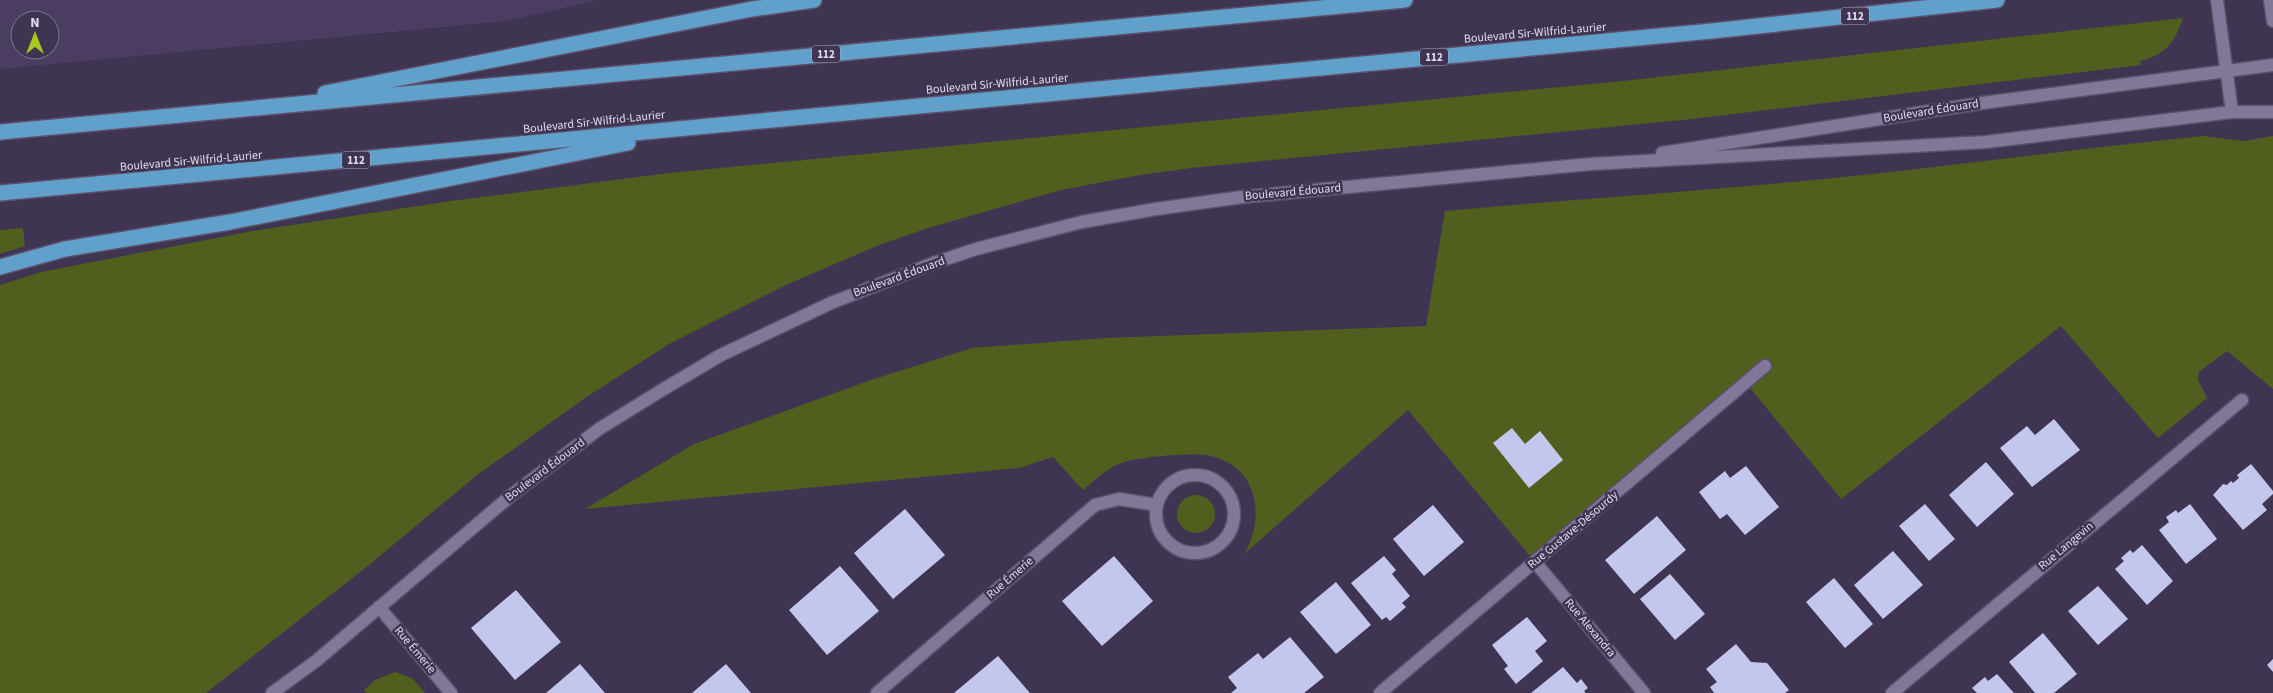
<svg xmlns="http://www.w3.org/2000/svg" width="2273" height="693" font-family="'Source Sans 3',sans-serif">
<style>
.built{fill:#4a3d61;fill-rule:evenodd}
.green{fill:#515f1e}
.building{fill:#c3c7ed}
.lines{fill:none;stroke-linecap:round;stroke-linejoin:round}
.minor-casing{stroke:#5b516a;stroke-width:15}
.tertiary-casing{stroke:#5b516a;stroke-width:15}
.motorway-casing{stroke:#5b516a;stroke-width:18}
.minor{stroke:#837799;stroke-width:12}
.tertiary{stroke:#837799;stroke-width:12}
.motorway{stroke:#62a0cc;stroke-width:15}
.labels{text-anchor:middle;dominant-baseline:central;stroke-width:5;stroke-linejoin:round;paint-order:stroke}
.shield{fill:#3f3452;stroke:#b1a9bf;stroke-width:1}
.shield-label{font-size:11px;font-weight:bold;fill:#e2dbee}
.street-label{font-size:12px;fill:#e2dbee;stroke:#3f3452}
</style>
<rect width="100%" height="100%" fill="#3f3452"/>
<path class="built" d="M 0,0 L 599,0 L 507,21 L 0,69 ZM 20,20 L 50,20 L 50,50 L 20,50 Z"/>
<path class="green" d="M 2183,18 C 2175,42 2167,54 2140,61 L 2141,65 L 1692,119 L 1191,168 L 1140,175 L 1061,190 L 928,228 L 879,245 L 788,284 L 669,344 L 585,398 L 477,475 L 369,565 L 206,693 L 0,693 L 0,285 L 41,272 L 253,231 L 451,201 L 669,173 L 1623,81 Z
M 2203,136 L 2243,141 L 2273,136 L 2273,389 L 2227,351 L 2199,372 L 2198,380 L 2207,398 L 2158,438 L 2061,326 L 1841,499 L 1746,383 L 1535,562 L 1408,410 L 1244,554 C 1266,517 1258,467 1211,456 C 1194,452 1141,457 1124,462 C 1107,468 1096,479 1083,490 L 1053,457 L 1019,468 L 585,509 L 694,444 L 868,381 L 972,348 L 1106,338 L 1426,326 L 1445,211 C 1575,199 1704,191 1834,178 C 1957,166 2080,148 2203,136 Z
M 23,228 L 25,246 L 0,254 L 0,230 Z
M1177 514a19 19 0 1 1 38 0a19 19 0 1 1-38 0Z
M 395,672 L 412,678 L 425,693 L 367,693 L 364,690 L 375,680 Z"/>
<path class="building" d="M 2054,419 L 2080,450 L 2032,487 L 2000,448 L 2027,426 L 2035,435 Z
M 1512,428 L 1525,444 L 1540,431 L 1563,460 L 1529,488 L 1493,443 Z
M 1986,462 L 2014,494 L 1977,527 L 1949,495 Z
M 2251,464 L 2273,491 L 2273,494 L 2262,504 L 2267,510 L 2243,530 L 2213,495 L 2223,484 L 2227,485 L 2231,481 L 2233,483 L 2239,478 L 2237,475 Z
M 1746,466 L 1779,507 L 1745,535 L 1727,514 L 1720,519 L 1699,492 L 1725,471 L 1730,478 Z
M 1925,504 L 1955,539 L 1929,561 L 1899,526 Z
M 2190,504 L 2217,539 L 2186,564 L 2159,530 L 2169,522 L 2166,517 L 2176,510 L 2178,513 Z
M 1433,505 L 1464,542 L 1424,576 L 1393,539 Z
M 905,509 L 945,555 L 893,599 L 854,553 Z
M 1657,516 L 1686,550 L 1634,594 L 1605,560 Z
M 2142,545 L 2173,581 L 2147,605 L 2115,569 L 2124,561 L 2121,558 L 2130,550 L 2133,553 Z
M 1893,551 L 1923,585 L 1883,619 L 1854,585 Z
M 1114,556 L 1153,601 L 1102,646 L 1062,601 Z
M 1384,556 L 1396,570 L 1392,574 L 1410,596 L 1402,603 L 1406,607 L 1390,621 L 1386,617 L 1382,620 L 1351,583 Z
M 840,566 L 879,611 L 827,655 L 789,610 Z
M 1670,574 L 1705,614 L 1675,640 L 1640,599 Z
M 1834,578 L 1873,624 L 1845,648 L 1806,602 Z
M 1336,582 L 1371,625 L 1336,654 L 1300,612 Z
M 2098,586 L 2128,619 L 2098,645 L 2068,611 Z
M 516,590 L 561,642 L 515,680 L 471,628 Z
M 1527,617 L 1547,641 L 1535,651 L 1543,661 L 1516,684 L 1504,669 L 1508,666 L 1492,645 Z
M 2043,633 L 2077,674 L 2054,693 L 2035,693 L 2009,662 Z
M 1290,637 L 1324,677 L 1304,693 L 1231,693 L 1237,688 L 1228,677 L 1258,653 L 1263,659 Z
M 1736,644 L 1751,662 L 1767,663 L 1789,690 L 1785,693 L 1714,693 L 1710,687 L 1717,682 L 1706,669 Z
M 998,656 L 1030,693 L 954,693 Z
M 2273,659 L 2273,672 L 2267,665 Z
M 580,664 L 605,693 L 546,693 Z
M 726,664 L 751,693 L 692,693 Z
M 1563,667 L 1577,683 L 1581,679 L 1588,688 L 1584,691 L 1586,693 L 1531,693 Z
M 1997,674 L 2014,693 L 1977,693 L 1972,688 L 1985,677 L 1988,681 Z"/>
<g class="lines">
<g class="minor-casing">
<path id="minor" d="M1156 514a39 39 0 1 1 78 0a39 39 0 1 1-78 0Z
M 1535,562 L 1644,693
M 379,607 L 451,693
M 877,693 L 1095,505 L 1119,499 L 1157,505
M 1380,693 L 1765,366
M 1892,693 L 2242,400"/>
</g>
<g class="tertiary-casing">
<path id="tertiary" d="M 2217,0 L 2232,112
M 2270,0 L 2273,21
M 1662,153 L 1982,103 L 2273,65
M 272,693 L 316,661 L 514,493 L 599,429 L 662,390 L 721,355 L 831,303 L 934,263 L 976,249 L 1082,222 L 1156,209 L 1242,197 L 1591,164 L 1986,142 L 2232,112 L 2273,112"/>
</g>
<g class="motorway-casing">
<path id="motorway" d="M 325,93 L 752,9 L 814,0
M 0,132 L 1405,0
M 0,193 L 1712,31 L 1997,0
M 0,267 L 65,249 L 230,222 L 628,143"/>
</g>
<use href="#minor" class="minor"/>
<use href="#tertiary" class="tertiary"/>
<use href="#motorway" class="motorway"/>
</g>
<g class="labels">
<g class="shield">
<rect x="1841" y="7.5" width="28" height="17" rx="4"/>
<rect x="812" y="45.5" width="28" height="17" rx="4"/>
<rect x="1420" y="48.5" width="28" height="17" rx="4"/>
<rect x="342" y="151.5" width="28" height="17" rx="4"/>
</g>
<g class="shield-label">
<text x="1855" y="16">112</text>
<text x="826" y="54">112</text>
<text x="1434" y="57">112</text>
<text x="356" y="160">112</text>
</g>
<g class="street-label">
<text transform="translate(1535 33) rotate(-5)">Boulevard Sir-Wilfrid-Laurier</text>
<text transform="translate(997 84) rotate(-5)">Boulevard Sir-Wilfrid-Laurier</text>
<text transform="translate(1931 111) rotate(-9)">Boulevard Édouard</text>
<text transform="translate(594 122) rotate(-6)">Boulevard Sir-Wilfrid-Laurier</text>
<text transform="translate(191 161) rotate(-5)">Boulevard Sir-Wilfrid-Laurier</text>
<text transform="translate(1293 192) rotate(-5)">Boulevard Édouard</text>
<text transform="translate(899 277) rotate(-20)">Boulevard Édouard</text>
<text transform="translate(545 470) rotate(-37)">Boulevard Édouard</text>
<text transform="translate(1573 530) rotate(-40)">Rue Gustave-Désourdy</text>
<text transform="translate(2066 546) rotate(-40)">Rue Langevin</text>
<text transform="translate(1010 578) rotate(-41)">Rue Émerie</text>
<text transform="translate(1590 628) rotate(50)">Rue Alexandra</text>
<text transform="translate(415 650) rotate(50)">Rue Émerie</text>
</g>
</g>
<g transform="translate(35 35)"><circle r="24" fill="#3f3452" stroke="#807790"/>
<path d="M0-4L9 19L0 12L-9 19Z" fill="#a8c71d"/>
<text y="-8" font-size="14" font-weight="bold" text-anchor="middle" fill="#e2dbee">N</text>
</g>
</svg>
